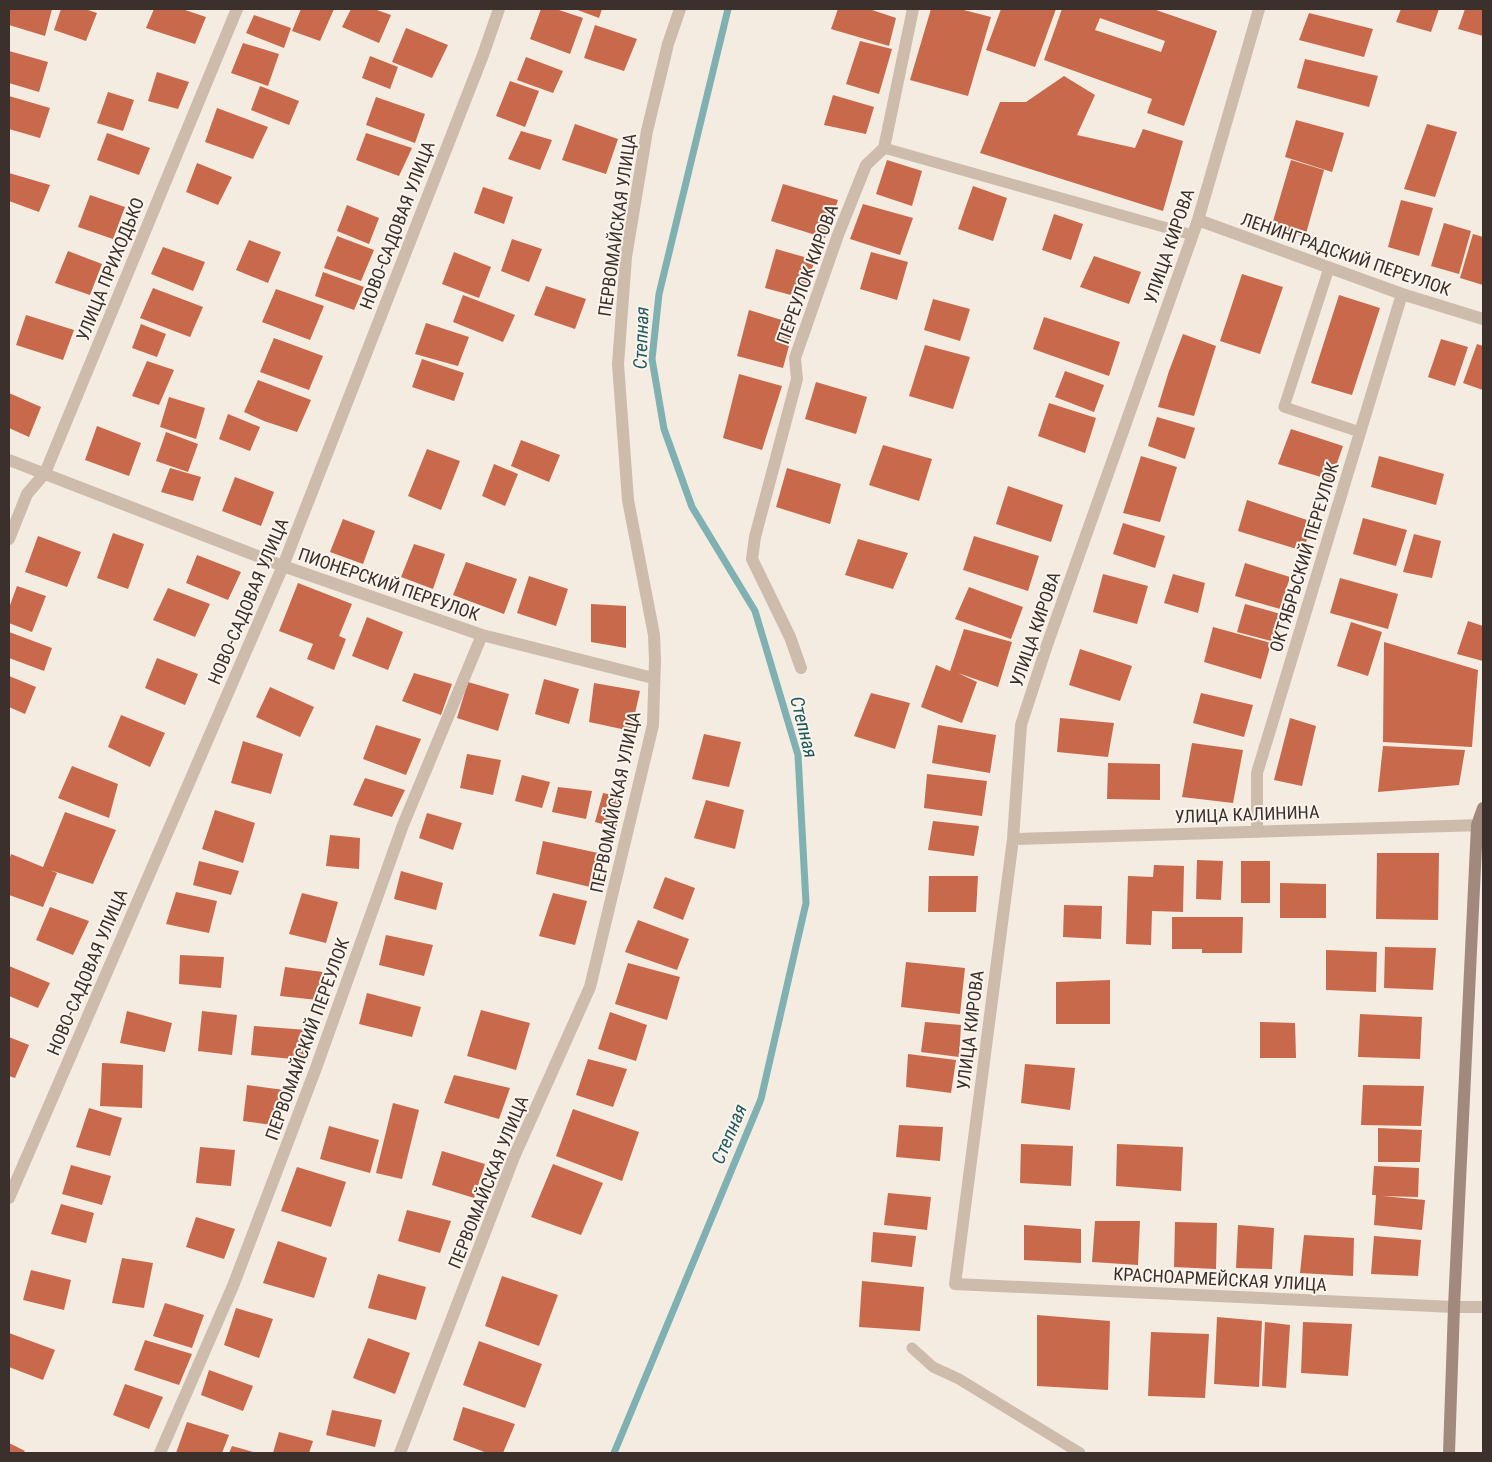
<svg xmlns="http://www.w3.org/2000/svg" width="1492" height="1462" font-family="'Roboto Condensed',sans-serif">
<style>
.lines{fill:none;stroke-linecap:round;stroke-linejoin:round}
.stream{stroke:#7fb0b2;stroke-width:7}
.building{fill:#c8694b;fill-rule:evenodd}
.lane{stroke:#cdbbac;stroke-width:11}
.street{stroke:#cdbbac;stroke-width:12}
.secondary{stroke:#a18a7d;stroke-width:12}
.labels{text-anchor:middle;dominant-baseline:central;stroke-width:4;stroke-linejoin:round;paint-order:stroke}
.street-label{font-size:18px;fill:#3b302b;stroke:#fbf5ee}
.water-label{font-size:19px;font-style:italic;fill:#1f5a5e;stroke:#fbf5ee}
</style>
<rect width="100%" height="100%" fill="#f4ebe1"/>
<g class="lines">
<path class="stream" d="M 614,1453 L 761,1099 L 806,903 L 798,755 L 755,611 L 692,507 L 664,429 L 652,359 L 659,294 L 728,9"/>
</g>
<path class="building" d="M 9,9 L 52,9 L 45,36 L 9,25 Z
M 61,9 L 85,9 L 97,13 L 86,41 L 54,30 Z
M 154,9 L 182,9 L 206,17 L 195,44 L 146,28 Z
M 301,9 L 334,9 L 320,41 L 292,31 Z
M 351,9 L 374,9 L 391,15 L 379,43 L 342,27 Z
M 541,9 L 556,9 L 583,18 L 570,54 L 530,39 Z
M 575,9 L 602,9 L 599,18 Z
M 838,9 L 869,9 L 896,18 L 889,46 L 831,29 Z
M 931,9 L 960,9 L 991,17 L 968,96 L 910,80 Z
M 1001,9 L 1056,9 L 1035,67 L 986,50 Z
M 1062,9 L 1153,9 L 1217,31 L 1184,126 L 1147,113 L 1152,99 L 1044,60 ZM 1100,18 L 1165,41 L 1161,52 L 1095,30 Z
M 1401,9 L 1439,9 L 1431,32 L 1396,22 Z
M 1465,9 L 1483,9 L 1483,36 L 1458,29 Z
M 1309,13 L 1373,29 L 1364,57 L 1299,40 Z
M 254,15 L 291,28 L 284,48 L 246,33 Z
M 595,25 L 637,39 L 624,71 L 584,58 Z
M 406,28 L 448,45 L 432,78 L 392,62 Z
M 860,41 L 892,49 L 879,94 L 846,84 Z
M 243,43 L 279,54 L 268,86 L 231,73 Z
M 9,51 L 48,62 L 39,92 L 9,83 Z
M 370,56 L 398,67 L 390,89 L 362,78 Z
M 526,57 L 563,71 L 553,93 L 517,80 Z
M 1305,59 L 1378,76 L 1369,107 L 1297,88 Z
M 157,72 L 189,82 L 178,109 L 148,101 Z
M 1064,76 L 1095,95 L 1077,135 L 1135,148 L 1143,129 L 1183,141 L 1163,211 L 980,153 L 1000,102 L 1026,102 Z
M 510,81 L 539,91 L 525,127 L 496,116 Z
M 260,86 L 299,101 L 289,125 L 251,110 Z
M 108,92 L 134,100 L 123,131 L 97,123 Z
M 833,95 L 874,107 L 866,134 L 824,125 Z
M 9,96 L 50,108 L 40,138 L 9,129 Z
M 376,97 L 425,114 L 415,143 L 366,125 Z
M 217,108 L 268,127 L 253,159 L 205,142 Z
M 1296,120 L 1344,133 L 1332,172 L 1285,157 Z
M 575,124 L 618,139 L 606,174 L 562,160 Z
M 1427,124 L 1457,132 L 1435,197 L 1404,189 Z
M 521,131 L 552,140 L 540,170 L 508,159 Z
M 107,133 L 150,148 L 139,175 L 97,160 Z
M 366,133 L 412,148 L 399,176 L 356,160 Z
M 887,160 L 922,171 L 912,206 L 876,194 Z
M 1291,160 L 1324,170 L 1305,237 L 1271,228 Z
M 197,163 L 232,177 L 218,205 L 186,192 Z
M 9,173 L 50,185 L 39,212 L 9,201 Z
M 783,184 L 838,200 L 825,238 L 771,221 Z
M 973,186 L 1007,198 L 993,241 L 958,229 Z
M 483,187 L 513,197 L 504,224 L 474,213 Z
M 90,195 L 125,207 L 113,239 L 78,227 Z
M 1401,200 L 1433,208 L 1419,256 L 1388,247 Z
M 863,204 L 913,218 L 900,255 L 850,239 Z
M 347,205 L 379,218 L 369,244 L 337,231 Z
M 1054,214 L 1083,224 L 1071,260 L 1042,250 Z
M 1444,223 L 1471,231 L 1459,274 L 1431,266 Z
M 1473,234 L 1483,237 L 1483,285 L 1460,278 Z
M 337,236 L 374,250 L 361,281 L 324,268 Z
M 512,239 L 542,249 L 529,282 L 501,271 Z
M 249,240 L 281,252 L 268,283 L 236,270 Z
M 163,247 L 205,262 L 193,291 L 151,274 Z
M 776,249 L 815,260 L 802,298 L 765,288 Z
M 68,251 L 102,264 L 90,295 L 55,283 Z
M 454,252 L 491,267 L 479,298 L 442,284 Z
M 871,252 L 908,262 L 897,300 L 860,289 Z
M 1094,256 L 1141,272 L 1129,304 L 1080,287 Z
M 323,272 L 364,287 L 354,310 L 315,296 Z
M 1242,274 L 1283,287 L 1260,354 L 1220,341 Z
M 546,286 L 586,299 L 575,329 L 534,315 Z
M 153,288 L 203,307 L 190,337 L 140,318 Z
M 276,289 L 324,306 L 310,340 L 262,322 Z
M 463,295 L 515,315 L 503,342 L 453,322 Z
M 1339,295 L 1380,308 L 1352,395 L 1311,383 Z
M 933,299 L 970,309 L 960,341 L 924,330 Z
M 749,310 L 795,324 L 783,368 L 737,356 Z
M 26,315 L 74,330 L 63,360 L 16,345 Z
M 1044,317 L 1120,342 L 1109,376 L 1033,349 Z
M 426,323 L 469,337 L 458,366 L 415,354 Z
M 141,324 L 166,334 L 157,357 L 132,348 Z
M 1183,334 L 1216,346 L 1194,416 L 1158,407 L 1169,371 Z
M 274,338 L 323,356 L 309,390 L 260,372 Z
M 1441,339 L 1468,347 L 1455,386 L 1428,377 Z
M 1477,344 L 1483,346 L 1483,390 L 1463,383 Z
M 925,345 L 970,357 L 953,409 L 909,396 Z
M 422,359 L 464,373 L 454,401 L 412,387 Z
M 147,361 L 174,370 L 159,405 L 132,396 Z
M 1065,371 L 1104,385 L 1094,412 L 1055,397 Z
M 739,374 L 782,386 L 762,450 L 723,438 Z
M 258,380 L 311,400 L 297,432 L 264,421 L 244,412 Z
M 816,382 L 867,397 L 856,434 L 805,419 Z
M 9,393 L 41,407 L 29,437 L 9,428 Z
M 169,397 L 205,408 L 196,439 L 160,427 Z
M 1049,403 L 1096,418 L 1085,453 L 1038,436 Z
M 228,414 L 260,427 L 250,451 L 219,439 Z
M 1157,417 L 1195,428 L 1185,459 L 1148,446 Z
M 97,426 L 141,443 L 129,476 L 85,460 Z
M 1291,429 L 1343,446 L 1331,480 L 1278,464 Z
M 166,432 L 198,444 L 188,472 L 156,461 Z
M 521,440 L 560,455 L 549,482 L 511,466 Z
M 883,445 L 932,459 L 919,501 L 869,485 Z
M 427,449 L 460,461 L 441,510 L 408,496 Z
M 1141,456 L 1177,467 L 1160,522 L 1123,513 Z
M 1379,456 L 1444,474 L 1436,505 L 1371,487 Z
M 494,464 L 518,474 L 505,506 L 482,496 Z
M 170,468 L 201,477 L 193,501 L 161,492 Z
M 787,468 L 841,484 L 830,524 L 776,507 Z
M 235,477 L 274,492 L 261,526 L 222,511 Z
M 1008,486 L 1063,505 L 1051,542 L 996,524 Z
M 1247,500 L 1313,522 L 1303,551 L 1238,531 Z
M 1363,518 L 1407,530 L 1396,566 L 1353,554 Z
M 343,519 L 375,531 L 363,564 L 330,552 Z
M 1123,523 L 1165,536 L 1155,568 L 1113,554 Z
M 113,533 L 144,544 L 128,589 L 97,578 Z
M 1414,534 L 1441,541 L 1432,578 L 1403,572 Z
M 38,536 L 81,552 L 67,587 L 25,572 Z
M 974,536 L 1039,556 L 1028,591 L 963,570 Z
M 858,539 L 908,553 L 893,589 L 845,575 Z
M 414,544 L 445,554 L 433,589 L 401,577 Z
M 197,555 L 241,572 L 228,600 L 186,583 Z
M 466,562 L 517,579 L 504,614 L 453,595 Z
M 1245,563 L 1290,577 L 1280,609 L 1235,596 Z
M 1103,574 L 1148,586 L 1137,624 L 1093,612 Z
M 1173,574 L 1205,583 L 1198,613 L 1164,603 Z
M 529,576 L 568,589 L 556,626 L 517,613 Z
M 1340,578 L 1398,594 L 1388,629 L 1330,613 Z
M 298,583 L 352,604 L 339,636 L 346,639 L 334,670 L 307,659 L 313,644 L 279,631 Z
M 17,586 L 46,596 L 32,632 L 9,623 L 9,608 Z
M 969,587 L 1023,607 L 1011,639 L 955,619 Z
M 168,588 L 210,604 L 195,637 L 153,620 Z
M 591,604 L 626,606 L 626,648 L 591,642 Z
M 1245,604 L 1284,615 L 1275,642 L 1237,632 Z
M 367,617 L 403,632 L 388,670 L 352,656 Z
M 1468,621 L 1483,626 L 1483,661 L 1457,654 Z
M 1351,622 L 1382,632 L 1368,676 L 1337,666 Z
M 1213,627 L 1271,643 L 1261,679 L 1204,662 Z
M 964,629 L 1012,642 L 998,687 L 958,673 L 977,682 L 962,723 L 921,707 L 936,665 L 950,671 Z
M 9,632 L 52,648 L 44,671 L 9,658 Z
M 1384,642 L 1478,670 L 1472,747 L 1383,742 Z
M 1080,649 L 1132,666 L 1120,701 L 1069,685 Z
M 157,658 L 198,674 L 185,705 L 145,688 Z
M 414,673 L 452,684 L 441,715 L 402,701 Z
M 9,676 L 36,687 L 25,714 L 9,707 Z
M 544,679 L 579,689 L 569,724 L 535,714 Z
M 468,682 L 509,694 L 498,731 L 457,718 Z
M 594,683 L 640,691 L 631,731 L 589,722 Z
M 270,687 L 314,707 L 300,737 L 256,717 Z
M 871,693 L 910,703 L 895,749 L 854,736 Z
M 1201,693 L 1253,705 L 1244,737 L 1193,723 Z
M 121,715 L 165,733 L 150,767 L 108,747 Z
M 1060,718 L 1114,723 L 1108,757 L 1057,752 Z
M 1290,718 L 1316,726 L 1302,786 L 1274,780 Z
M 376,725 L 421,739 L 406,775 L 363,759 Z
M 938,725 L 996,735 L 990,773 L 932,763 Z
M 704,734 L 741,742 L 729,787 L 692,779 Z
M 243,741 L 283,754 L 271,794 L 231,783 Z
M 1192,743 L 1243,750 L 1233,803 L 1182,797 Z
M 1383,746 L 1465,750 L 1459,785 L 1378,792 Z
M 467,754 L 501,760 L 493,795 L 460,788 Z
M 1108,763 L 1160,764 L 1160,800 L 1107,799 Z
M 72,766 L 118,784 L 109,818 L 58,798 Z
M 927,774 L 987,781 L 982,816 L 924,808 Z
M 522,775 L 550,782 L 542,808 L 515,801 Z
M 365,778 L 405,790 L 392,817 L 353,805 Z
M 558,787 L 592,791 L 586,819 L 552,812 Z
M 603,793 L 623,797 L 616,828 L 595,822 Z
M 706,800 L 744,810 L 735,849 L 694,838 Z
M 215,810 L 255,823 L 243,863 L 202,849 Z
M 65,812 L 116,830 L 93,884 L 50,870 L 57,873 L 43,907 L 9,895 L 9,861 L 11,854 L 43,867 Z
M 427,813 L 462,823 L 453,850 L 419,838 Z
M 933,821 L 979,826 L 974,856 L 928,850 Z
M 330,835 L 360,838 L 359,869 L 326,866 Z
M 543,841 L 598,853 L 590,887 L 536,874 Z
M 1377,853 L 1439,853 L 1438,920 L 1376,919 Z
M 1197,860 L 1223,861 L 1221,900 L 1196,899 Z
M 199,861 L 239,871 L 231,895 L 193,885 Z
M 1241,861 L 1270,861 L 1270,903 L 1241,903 Z
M 1154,865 L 1184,866 L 1183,912 L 1152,911 L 1151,945 L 1126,944 L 1128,876 L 1153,877 Z
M 401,871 L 443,883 L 436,910 L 394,899 Z
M 929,876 L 978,876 L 976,912 L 928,912 Z
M 665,877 L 695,888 L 683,920 L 653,908 Z
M 1280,883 L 1326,884 L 1326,918 L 1280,918 Z
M 176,892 L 217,901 L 209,933 L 166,924 Z
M 302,893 L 338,902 L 326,943 L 289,934 Z
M 553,893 L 587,901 L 575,945 L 539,936 Z
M 1064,905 L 1102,906 L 1101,939 L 1063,937 Z
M 50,907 L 89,921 L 73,955 L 36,940 Z
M 1172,917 L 1243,917 L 1242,953 L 1202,953 L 1202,949 L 1172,949 Z
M 638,920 L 689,939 L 677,970 L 625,952 Z
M 386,935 L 433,945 L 424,976 L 379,965 Z
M 1385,947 L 1436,948 L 1433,990 L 1384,988 Z
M 1326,950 L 1377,952 L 1376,992 L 1326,990 Z
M 180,955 L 224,957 L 221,988 L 179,984 Z
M 906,962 L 965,968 L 960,1014 L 901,1007 Z
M 628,963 L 680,977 L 667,1020 L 615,1004 Z
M 9,966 L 50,983 L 38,1008 L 9,996 Z
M 285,967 L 323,972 L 318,1000 L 280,996 Z
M 1110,980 L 1110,1024 L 1056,1024 L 1056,982 Z
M 367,993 L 421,1007 L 412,1037 L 359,1024 Z
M 481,1010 L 530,1023 L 516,1070 L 467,1056 Z
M 127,1011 L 172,1023 L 165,1052 L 120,1043 Z
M 202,1011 L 237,1015 L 232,1055 L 198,1051 Z
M 610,1012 L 647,1025 L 636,1061 L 598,1049 Z
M 1360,1014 L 1422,1017 L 1420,1059 L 1358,1057 Z
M 925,1022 L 961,1025 L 959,1057 L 921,1052 Z
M 1260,1022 L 1295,1023 L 1296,1058 L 1260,1058 Z
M 254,1026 L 307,1030 L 303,1060 L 251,1055 Z
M 9,1037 L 29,1045 L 15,1078 L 9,1076 Z
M 908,1054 L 956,1060 L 951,1093 L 906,1087 Z
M 588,1059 L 627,1069 L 613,1107 L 576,1095 Z
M 102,1063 L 143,1065 L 142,1108 L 100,1106 Z
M 1025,1064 L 1075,1068 L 1070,1110 L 1021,1103 Z
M 454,1075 L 510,1088 L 499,1119 L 444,1103 Z
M 247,1085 L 284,1090 L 279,1126 L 243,1121 Z
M 1363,1085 L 1424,1086 L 1421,1126 L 1361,1125 Z
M 393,1103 L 419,1110 L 402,1179 L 376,1173 Z
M 89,1108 L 122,1118 L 110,1156 L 76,1147 Z
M 573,1109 L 639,1132 L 622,1181 L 556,1156 Z
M 899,1125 L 943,1127 L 940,1161 L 896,1157 Z
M 329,1126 L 379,1140 L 370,1173 L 320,1159 Z
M 1378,1128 L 1422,1130 L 1420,1162 L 1378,1162 Z
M 1021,1144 L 1073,1146 L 1071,1186 L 1020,1183 Z
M 1117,1144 L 1183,1147 L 1181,1191 L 1116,1186 Z
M 200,1147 L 235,1150 L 231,1186 L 196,1183 Z
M 442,1151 L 485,1164 L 474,1198 L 432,1185 Z
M 553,1164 L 603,1183 L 581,1235 L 531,1217 Z
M 71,1165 L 111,1176 L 102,1205 L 62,1194 Z
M 1374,1166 L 1419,1168 L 1418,1197 L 1382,1196 L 1425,1200 L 1422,1230 L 1374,1225 L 1376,1195 L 1372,1195 Z
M 297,1167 L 346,1182 L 331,1227 L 281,1211 Z
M 888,1193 L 931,1197 L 927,1230 L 884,1225 Z
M 61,1204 L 94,1213 L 86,1243 L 51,1234 Z
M 407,1210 L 451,1221 L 440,1253 L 398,1241 Z
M 196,1217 L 235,1229 L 224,1259 L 186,1247 Z
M 1095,1221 L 1140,1221 L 1138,1265 L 1092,1262 Z
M 1175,1222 L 1217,1223 L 1216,1269 L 1174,1267 Z
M 1024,1225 L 1081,1229 L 1081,1263 L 1024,1260 Z
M 1238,1225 L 1274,1228 L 1272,1269 L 1236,1268 Z
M 873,1232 L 916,1236 L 912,1267 L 871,1262 Z
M 1304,1235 L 1354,1238 L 1353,1276 L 1300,1273 Z
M 1374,1236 L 1421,1240 L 1418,1276 L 1371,1274 Z
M 278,1241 L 327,1258 L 314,1298 L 263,1283 Z
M 122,1258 L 153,1263 L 144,1308 L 112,1303 Z
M 31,1270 L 71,1280 L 64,1310 L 23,1300 Z
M 378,1274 L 426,1287 L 416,1320 L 368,1308 Z
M 502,1276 L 558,1295 L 539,1346 L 485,1326 Z
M 862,1281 L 924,1287 L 920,1331 L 859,1327 Z
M 165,1303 L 204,1315 L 192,1348 L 153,1336 Z
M 236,1308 L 273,1319 L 259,1358 L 224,1345 Z
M 1037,1315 L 1110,1321 L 1108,1390 L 1037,1386 Z
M 1217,1317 L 1262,1321 L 1259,1387 L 1214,1384 Z
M 1265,1322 L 1290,1325 L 1286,1388 L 1262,1386 Z
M 1303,1322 L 1352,1324 L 1348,1376 L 1301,1373 Z
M 1151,1332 L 1209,1334 L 1205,1398 L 1148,1396 Z
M 9,1333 L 55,1350 L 43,1380 L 9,1367 Z
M 368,1338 L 410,1353 L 395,1394 L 353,1378 Z
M 145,1340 L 192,1354 L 179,1385 L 134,1370 Z
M 479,1341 L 542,1364 L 525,1408 L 463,1385 Z
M 209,1370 L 253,1386 L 243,1411 L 201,1395 Z
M 125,1384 L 163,1397 L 149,1429 L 113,1415 Z
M 463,1407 L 515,1424 L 503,1453 L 487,1453 L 453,1440 Z
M 332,1410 L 382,1420 L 375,1447 L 326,1435 Z
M 187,1422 L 229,1435 L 222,1453 L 176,1453 Z
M 279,1432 L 313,1441 L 309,1453 L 273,1453 Z
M 9,1443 L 25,1451 L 23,1453 L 9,1453 Z
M 232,1446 L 257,1453 L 229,1453 Z"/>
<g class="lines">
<path class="lane" d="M 884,148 L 1192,235
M 1329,268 L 1284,407 L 1360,432
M 912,1348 L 933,1367 L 959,1379 L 1080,1453"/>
<path class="street" d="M 1259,9 L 1198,220 L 1047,645 L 1021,725 L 1013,839 L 955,1284 L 1454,1307 L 1483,1307
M 1198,220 L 1402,294 L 1483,319
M 9,460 L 283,566 L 482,635 L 653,678
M 9,539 L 27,494 L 45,473 L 237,9
M 801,668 L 790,637 L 752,559 L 755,537 L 797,379 L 795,358 L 838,235 L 866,165 L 884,148 L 913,9
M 1257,832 L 1257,773 L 1402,294
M 1013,839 L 1483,825
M 9,1198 L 283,566 L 483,55 L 499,9
M 160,1453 L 233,1286 L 316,1068 L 403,825 L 482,635
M 400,1453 L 514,1157 L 590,987 L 653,725 L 655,660 L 654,635 L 628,500 L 618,364 L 626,257 L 647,131 L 668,44 L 680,9"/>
<path class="secondary" d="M 1449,1453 L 1454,1307 L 1477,825 L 1483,808"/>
</g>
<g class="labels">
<g class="street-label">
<text transform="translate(397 225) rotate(-69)">НОВО-САДОВАЯ УЛИЦА</text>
<text transform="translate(617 225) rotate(-82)">ПЕРВОМАЙСКАЯ УЛИЦА</text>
<text transform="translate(1169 246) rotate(-71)">УЛИЦА КИРОВА</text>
<text transform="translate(1346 254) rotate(19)">ЛЕНИНГРАДСКИЙ ПЕРЕУЛОК</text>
<text transform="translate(110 269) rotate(-68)">УЛИЦА ПРИХОДЬКО</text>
<text transform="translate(807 274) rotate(-70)">ПЕРЕУЛОК КИРОВА</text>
<text transform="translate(1304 557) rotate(-73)">ОКТЯБРЬСКИЙ ПЕРЕУЛОК</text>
<text transform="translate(389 584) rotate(19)">ПИОНЕРСКИЙ ПЕРЕУЛОК</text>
<text transform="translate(248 601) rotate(-67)">НОВО-САДОВАЯ УЛИЦА</text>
<text transform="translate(1035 629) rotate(-71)">УЛИЦА КИРОВА</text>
<text transform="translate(615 802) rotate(-78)">ПЕРВОМАЙСКАЯ УЛИЦА</text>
<text transform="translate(1247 814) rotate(-2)">УЛИЦА КАЛИНИНА</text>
<text transform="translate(87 972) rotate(-67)">НОВО-САДОВАЯ УЛИЦА</text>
<text transform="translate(970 1030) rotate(-83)">УЛИЦА КИРОВА</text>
<text transform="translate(307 1039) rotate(-70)">ПЕРВОМАЙСКИЙ ПЕРЕУЛОК</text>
<text transform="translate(488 1182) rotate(-68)">ПЕРВОМАЙСКАЯ УЛИЦА</text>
<text transform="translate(1220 1279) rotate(3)">КРАСНОАРМЕЙСКАЯ УЛИЦА</text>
</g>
<g class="water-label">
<text transform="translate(641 338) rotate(-88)">Степная</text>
<text transform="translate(804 727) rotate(76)">Степная</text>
<text transform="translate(729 1134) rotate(-67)">Степная</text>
</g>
</g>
<rect width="1492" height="1462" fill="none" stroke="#3b302b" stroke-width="20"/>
</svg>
